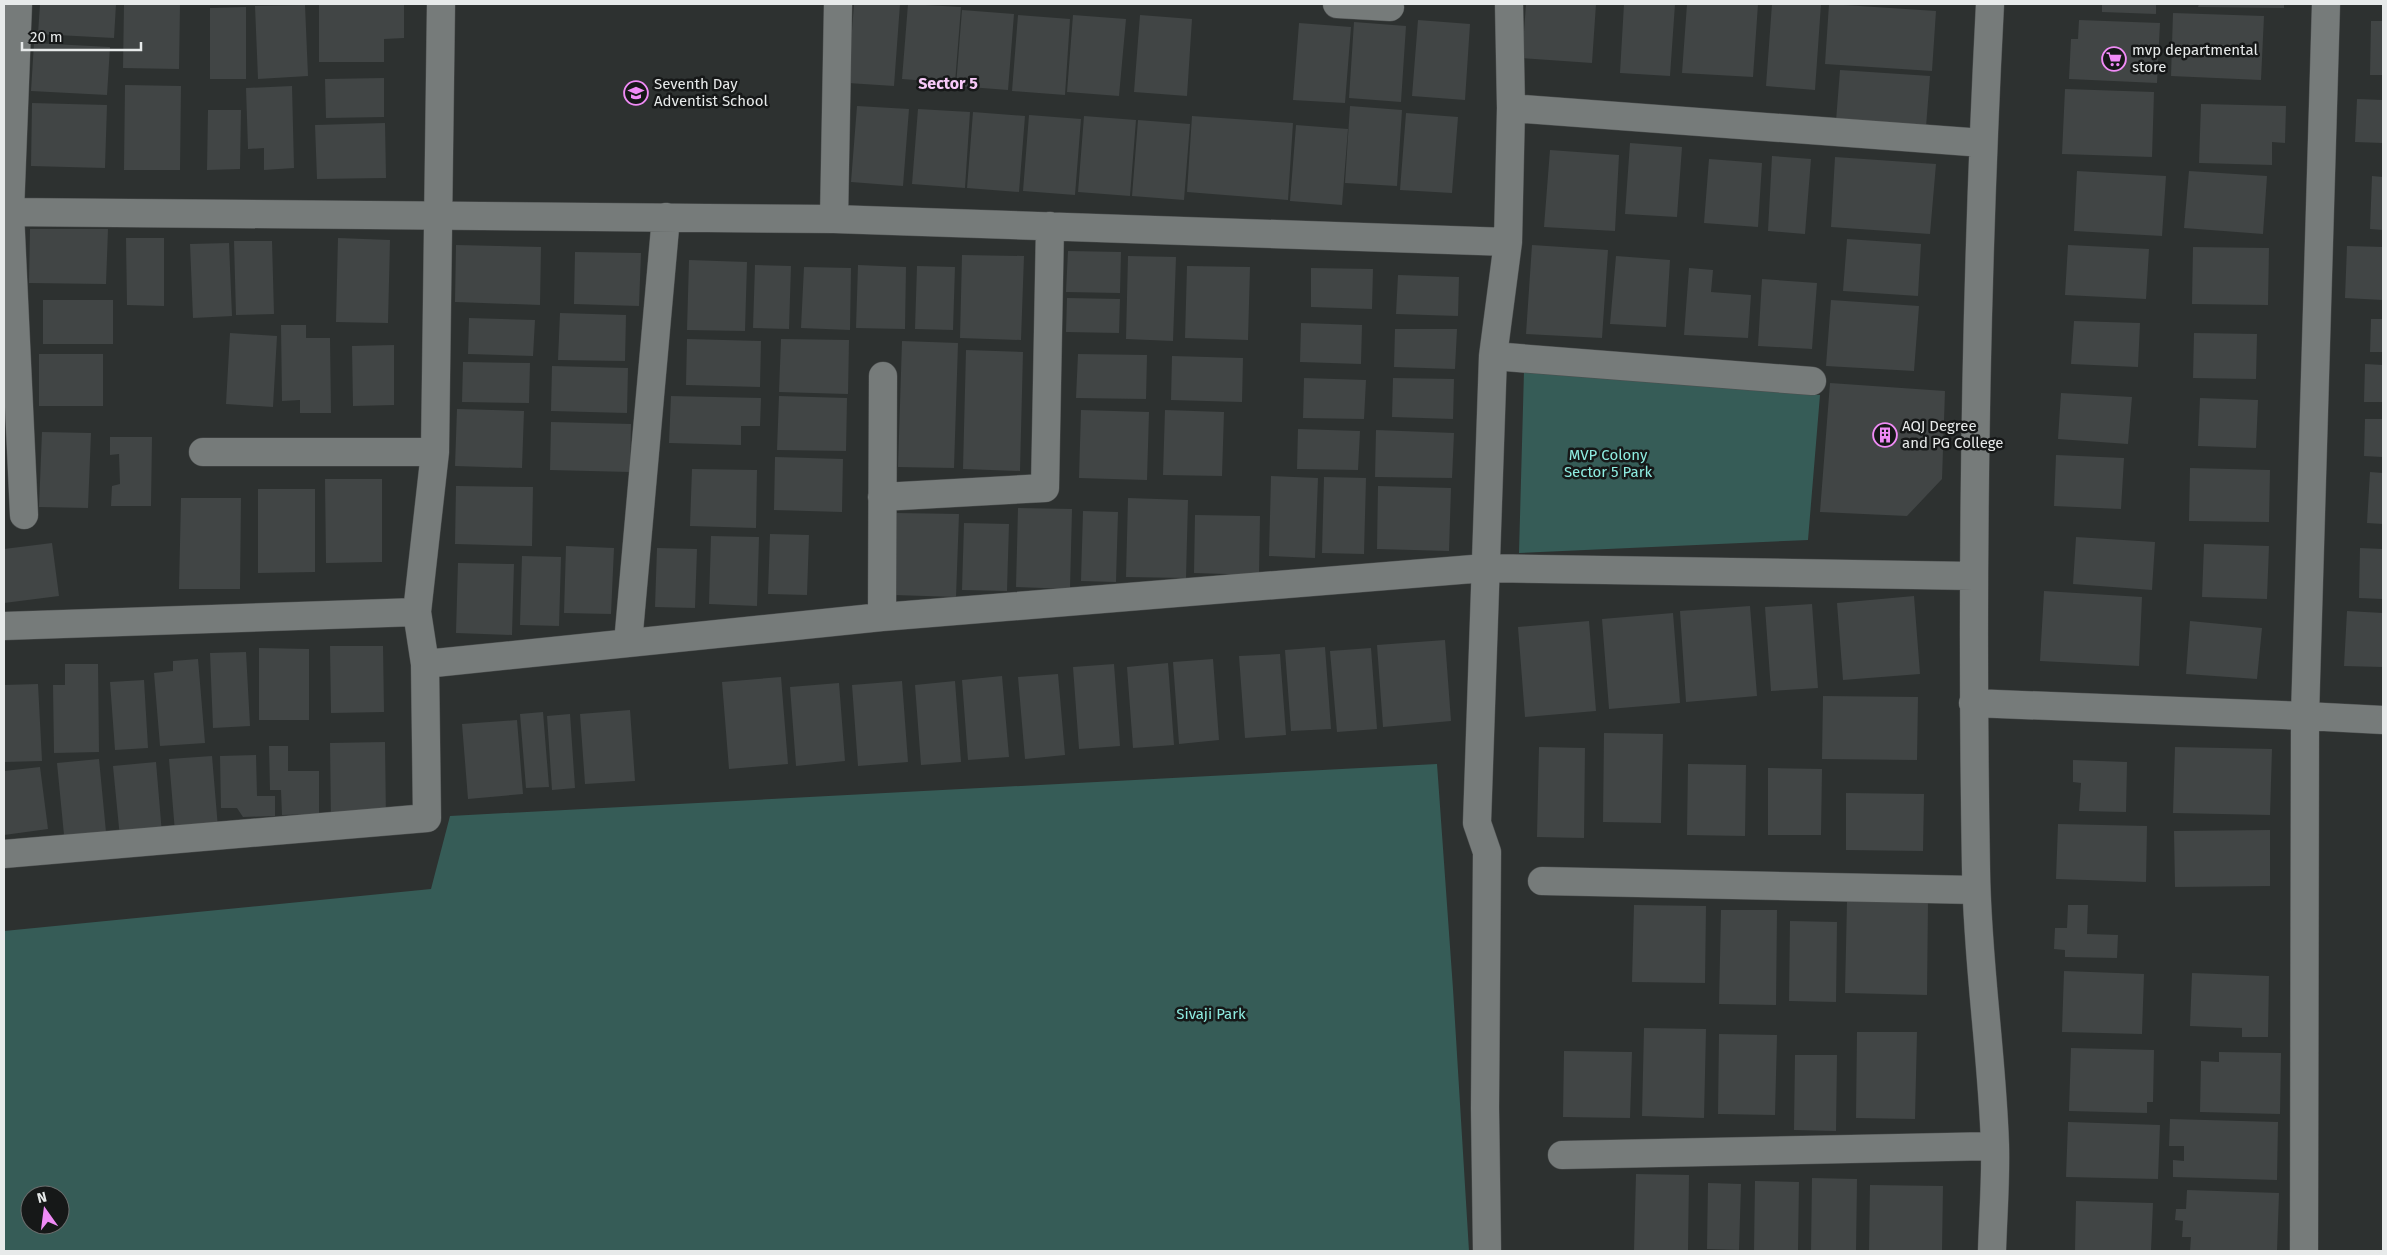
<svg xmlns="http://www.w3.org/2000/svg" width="2387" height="1255" font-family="'Fira Sans',sans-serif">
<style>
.green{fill:#365c57;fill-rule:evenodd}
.building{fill:#414545}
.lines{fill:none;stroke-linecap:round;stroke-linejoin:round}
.street-casing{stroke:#4c4f4f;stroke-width:29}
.street{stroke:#767b7a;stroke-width:28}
.labels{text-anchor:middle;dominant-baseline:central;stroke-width:5;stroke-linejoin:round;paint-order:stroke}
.poi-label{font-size:15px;fill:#e7eaea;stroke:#161818;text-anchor:start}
.park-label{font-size:15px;fill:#8eece1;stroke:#161818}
.neighbourhood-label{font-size:16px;font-weight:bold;fill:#f8caf9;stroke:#161818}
</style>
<rect width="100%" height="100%" fill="#2d3130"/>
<path class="green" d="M 1524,371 L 1820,395 L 1808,540 L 1519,553 Z
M 1437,764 L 1453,989 L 1469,1251 L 4,1251 L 4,931 L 431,889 L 450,816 ZM 30,1195 L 60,1195 L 60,1225 L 30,1225 Z"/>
<path class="building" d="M 40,4 L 116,4 L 114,38 L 38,34 Z
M 124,4 L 180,4 L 179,69 L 123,68 Z
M 319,4 L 404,4 L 404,38 L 384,39 L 384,62 L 319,62 Z
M 854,4 L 900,4 L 894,86 L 848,83 Z
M 908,4 L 961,7 L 955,83 L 902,79 Z
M 1526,4 L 1596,4 L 1592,63 L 1522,58 Z
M 1624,4 L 1675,4 L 1670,76 L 1620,73 Z
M 1687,4 L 1758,4 L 1753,77 L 1682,73 Z
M 1772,4 L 1821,4 L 1815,90 L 1766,86 Z
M 1829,4 L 1936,11 L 1932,71 L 1825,64 Z
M 2102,4 L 2156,4 L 2156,14 L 2102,12 Z
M 2199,4 L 2284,4 L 2284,8 L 2198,7 Z
M 305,5 L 308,76 L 258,79 L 255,6 Z
M 246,7 L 246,79 L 210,79 L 210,8 Z
M 962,10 L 1014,14 L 1008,90 L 956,86 Z
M 2173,13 L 2264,16 L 2261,80 L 2171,76 Z
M 1018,15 L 1070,19 L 1065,95 L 1012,91 Z
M 1073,15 L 1126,19 L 1119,96 L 1067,92 Z
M 1140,15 L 1192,19 L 1187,96 L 1134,92 Z
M 1418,20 L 1470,24 L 1465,100 L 1412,96 Z
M 2079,20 L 2160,23 L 2157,83 L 2069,79 L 2071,39 L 2078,39 Z
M 2371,21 L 2383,21 L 2383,75 L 2370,75 Z
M 1354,22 L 1406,26 L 1401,102 L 1349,98 Z
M 1299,23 L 1351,27 L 1345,103 L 1293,100 Z
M 34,43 L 110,47 L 107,95 L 31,91 Z
M 1840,70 L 1930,76 L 1926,127 L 1836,121 Z
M 384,78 L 384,117 L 326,118 L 325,79 Z
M 125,85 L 181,86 L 180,170 L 124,170 Z
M 292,86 L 294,168 L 264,170 L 264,148 L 248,149 L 246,88 Z
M 2065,89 L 2154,92 L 2152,157 L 2062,154 Z
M 2357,99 L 2383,100 L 2383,143 L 2355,142 Z
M 32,103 L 107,105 L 105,168 L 31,166 Z
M 2201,104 L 2286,106 L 2285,143 L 2272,142 L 2272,165 L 2199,163 Z
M 857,106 L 909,109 L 903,186 L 851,182 Z
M 1350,106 L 1402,110 L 1397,186 L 1345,183 Z
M 918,109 L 970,112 L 965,188 L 912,184 Z
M 208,110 L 241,110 L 240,169 L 207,170 Z
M 973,112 L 1025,116 L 1019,192 L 967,188 Z
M 1406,113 L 1458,117 L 1452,193 L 1400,190 Z
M 1029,115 L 1081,119 L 1075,195 L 1023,191 Z
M 1084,116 L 1136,120 L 1130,196 L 1078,192 Z
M 1192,116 L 1293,123 L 1288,200 L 1187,192 Z
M 1138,120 L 1190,124 L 1184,200 L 1132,196 Z
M 385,123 L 386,178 L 317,179 L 315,125 Z
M 1296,125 L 1348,129 L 1342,205 L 1290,201 Z
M 1630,143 L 1682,147 L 1677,217 L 1625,214 Z
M 1550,150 L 1619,155 L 1615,231 L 1544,227 Z
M 1772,156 L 1811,159 L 1805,234 L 1768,231 Z
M 1835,157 L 1936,164 L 1930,234 L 1831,227 Z
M 1709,159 L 1762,163 L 1758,227 L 1704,223 Z
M 2077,171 L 2166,176 L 2162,236 L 2074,231 Z
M 2189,171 L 2267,176 L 2263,234 L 2184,228 Z
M 2372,176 L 2383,177 L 2383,230 L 2370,229 Z
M 30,229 L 108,229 L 106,284 L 29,283 Z
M 126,238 L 164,238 L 164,306 L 127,305 Z
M 338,238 L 390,240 L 388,323 L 336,322 Z
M 1847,239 L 1921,244 L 1918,296 L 1843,291 Z
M 234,241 L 272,241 L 274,314 L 236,315 Z
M 229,243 L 232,316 L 193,318 L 190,244 Z
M 456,245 L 541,247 L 540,305 L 455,302 Z
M 1532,245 L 1608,250 L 1602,338 L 1526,334 Z
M 2068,245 L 2149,249 L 2146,299 L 2065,295 Z
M 2347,246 L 2383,247 L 2383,300 L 2345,298 Z
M 2193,247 L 2269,248 L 2268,305 L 2192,304 Z
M 1068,251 L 1121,252 L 1120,293 L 1066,292 Z
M 575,252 L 641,253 L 639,306 L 574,304 Z
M 962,255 L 1024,256 L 1021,340 L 960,338 Z
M 1128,256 L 1176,257 L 1173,341 L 1126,339 Z
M 1616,256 L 1670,260 L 1666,327 L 1610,324 Z
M 689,260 L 747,262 L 745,331 L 687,330 Z
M 755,265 L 791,266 L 789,329 L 753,328 Z
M 858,265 L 906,267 L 905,329 L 856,328 Z
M 917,266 L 955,267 L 953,330 L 915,329 Z
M 1187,266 L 1250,267 L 1248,340 L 1185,338 Z
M 804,267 L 851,268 L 850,330 L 801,328 Z
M 1311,268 L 1373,269 L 1372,309 L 1311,307 Z
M 1689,268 L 1713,270 L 1711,292 L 1751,295 L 1748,338 L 1684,335 Z
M 1398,275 L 1459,277 L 1458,316 L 1396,314 Z
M 1762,279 L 1817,283 L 1812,349 L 1758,346 Z
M 1067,298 L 1120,299 L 1119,333 L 1066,332 Z
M 43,300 L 113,300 L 113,344 L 43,344 Z
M 1831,300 L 1919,306 L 1914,371 L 1826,366 Z
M 560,313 L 626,315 L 625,361 L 558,360 Z
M 469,318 L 535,320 L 533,356 L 468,354 Z
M 2371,319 L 2383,319 L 2383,352 L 2370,352 Z
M 2074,321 L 2140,323 L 2138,367 L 2071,364 Z
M 1301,323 L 1362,325 L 1361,364 L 1300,362 Z
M 281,325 L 306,325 L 306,338 L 330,338 L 331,413 L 300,413 L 300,400 L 282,401 Z
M 1395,329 L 1457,329 L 1455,369 L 1394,367 Z
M 230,333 L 277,336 L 273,407 L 226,404 Z
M 2194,333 L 2257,334 L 2256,379 L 2193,378 Z
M 687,339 L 761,341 L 760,387 L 686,385 Z
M 781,339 L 849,340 L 848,394 L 779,392 Z
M 902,341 L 958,343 L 954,468 L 898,467 Z
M 394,345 L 394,405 L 353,406 L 352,346 Z
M 966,350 L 1023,352 L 1020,471 L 963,469 Z
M 39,354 L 103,354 L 103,406 L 39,406 Z
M 1078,354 L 1147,355 L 1146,399 L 1076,398 Z
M 1172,356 L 1243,358 L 1242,402 L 1171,400 Z
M 463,362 L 530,363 L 529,403 L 462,402 Z
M 2365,364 L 2383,365 L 2383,402 L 2364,402 Z
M 552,366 L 628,368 L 627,413 L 551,411 Z
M 1304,378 L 1366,380 L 1364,419 L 1303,418 Z
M 1393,378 L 1454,379 L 1453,419 L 1392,417 Z
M 1830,383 L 1945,391 L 1942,479 L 1907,516 L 1820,512 Z
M 2061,393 L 2132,397 L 2128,444 L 2058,439 Z
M 671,396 L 761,398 L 760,426 L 741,426 L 741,445 L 669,443 Z
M 779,396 L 847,398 L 846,451 L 777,450 Z
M 2200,398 L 2258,400 L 2256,448 L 2198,446 Z
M 457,409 L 524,411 L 522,468 L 455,466 Z
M 1081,410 L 1149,412 L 1147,480 L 1079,478 Z
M 1165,410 L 1224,412 L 1222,476 L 1163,475 Z
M 2365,419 L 2383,419 L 2383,457 L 2364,456 Z
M 551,422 L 631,424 L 630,472 L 550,470 Z
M 1298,429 L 1360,431 L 1358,470 L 1297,469 Z
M 1376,430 L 1454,433 L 1452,478 L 1375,477 Z
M 42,432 L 91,433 L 88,508 L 39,507 Z
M 110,437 L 152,437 L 151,506 L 111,506 L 112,486 L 120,484 L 119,454 L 110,455 Z
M 2056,455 L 2124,458 L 2121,509 L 2054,506 Z
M 775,457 L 843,459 L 842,512 L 774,510 Z
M 2190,468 L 2270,470 L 2269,522 L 2189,521 Z
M 692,469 L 757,470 L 756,528 L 690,526 Z
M 2370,472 L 2383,473 L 2383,524 L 2367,523 Z
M 1271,476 L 1318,478 L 1315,558 L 1269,556 Z
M 1324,477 L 1366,478 L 1364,554 L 1322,553 Z
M 325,479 L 382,479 L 382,562 L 326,563 Z
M 456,486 L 533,487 L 532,546 L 455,544 Z
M 1378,486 L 1451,488 L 1449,551 L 1377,549 Z
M 258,489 L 315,489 L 315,572 L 258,573 Z
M 181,498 L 241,498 L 240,589 L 179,589 Z
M 1128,498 L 1188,500 L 1186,578 L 1126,577 Z
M 1018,508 L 1072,509 L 1070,589 L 1016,587 Z
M 1083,511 L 1118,512 L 1116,582 L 1081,581 Z
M 896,513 L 959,514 L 956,597 L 894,595 Z
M 1195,515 L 1260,516 L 1259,575 L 1194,573 Z
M 964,523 L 1009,524 L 1007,591 L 962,590 Z
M 770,534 L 809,535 L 807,595 L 768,594 Z
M 711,536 L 759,537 L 757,606 L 709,604 Z
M 2076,537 L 2155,542 L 2152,590 L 2073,584 Z
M 52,543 L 59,596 L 4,603 L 4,549 Z
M 2204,544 L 2269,546 L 2267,599 L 2202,597 Z
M 566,546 L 614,548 L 611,614 L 564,613 Z
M 657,548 L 697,549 L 695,608 L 655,607 Z
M 2360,548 L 2383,549 L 2383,599 L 2359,598 Z
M 522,556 L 561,557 L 559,626 L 520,625 Z
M 458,563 L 514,564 L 512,635 L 456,633 Z
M 2044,591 L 2142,597 L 2139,666 L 2040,661 Z
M 1914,596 L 1920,674 L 1843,680 L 1837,603 Z
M 1812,604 L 1818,688 L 1771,691 L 1765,607 Z
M 1750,606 L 1757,696 L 1686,702 L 1680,611 Z
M 2347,611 L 2383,613 L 2383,667 L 2344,666 Z
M 1673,613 L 1680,703 L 1609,709 L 1602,619 Z
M 1589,621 L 1596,711 L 1525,717 L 1518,627 Z
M 2190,621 L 2262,628 L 2257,679 L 2186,674 Z
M 1445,640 L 1451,721 L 1383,727 L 1377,645 Z
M 330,646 L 383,646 L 384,712 L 331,713 Z
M 1325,647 L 1331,729 L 1291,731 L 1285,650 Z
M 259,648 L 309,649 L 309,720 L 259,720 Z
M 1371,648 L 1377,729 L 1337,732 L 1330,651 Z
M 246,652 L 250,726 L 213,728 L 210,653 Z
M 1280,654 L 1286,735 L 1245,738 L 1239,656 Z
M 198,659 L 205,743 L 160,746 L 154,673 L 173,671 L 173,661 Z
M 1213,659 L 1219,740 L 1179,744 L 1173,662 Z
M 1168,663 L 1174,745 L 1133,748 L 1127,667 Z
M 65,664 L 98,664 L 99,752 L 54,753 L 53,685 L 65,685 Z
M 1114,664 L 1120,746 L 1079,749 L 1073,667 Z
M 1058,674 L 1065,755 L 1025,759 L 1018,677 Z
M 1002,676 L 1009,757 L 968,760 L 962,680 Z
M 781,677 L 788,764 L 729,769 L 722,682 Z
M 144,680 L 148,748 L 115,750 L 110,682 Z
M 902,681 L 908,762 L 858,766 L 852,685 Z
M 955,681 L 961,762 L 921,765 L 915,685 Z
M 839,683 L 845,761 L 796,766 L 790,687 Z
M 38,684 L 42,761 L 4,762 L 4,685 Z
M 1823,696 L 1918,697 L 1917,760 L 1822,759 Z
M 630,710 L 635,781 L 585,784 L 580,714 Z
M 543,712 L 549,787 L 526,788 L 520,714 Z
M 570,714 L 575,788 L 552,790 L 547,716 Z
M 517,720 L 523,794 L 468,799 L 462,724 Z
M 1604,733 L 1663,734 L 1661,823 L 1603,822 Z
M 385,742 L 386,821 L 331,822 L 330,743 Z
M 269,746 L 288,746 L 288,771 L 319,771 L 319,814 L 282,815 L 281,790 L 270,790 Z
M 1539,747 L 1585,748 L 1584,838 L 1537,837 Z
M 2175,747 L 2272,749 L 2270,815 L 2173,813 Z
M 256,755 L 257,796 L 275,796 L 275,816 L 243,817 L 237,808 L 221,808 L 220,756 Z
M 212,756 L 218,828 L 175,832 L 169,759 Z
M 99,759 L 106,832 L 64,835 L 57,763 Z
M 2073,760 L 2127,762 L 2126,812 L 2079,811 L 2081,783 L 2073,782 Z
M 156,762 L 162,834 L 120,838 L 113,766 Z
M 1688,764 L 1746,765 L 1745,836 L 1687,835 Z
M 40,767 L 48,829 L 4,835 L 4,771 Z
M 1768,768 L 1822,769 L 1821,835 L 1768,835 Z
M 1846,793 L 1924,794 L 1923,851 L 1846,850 Z
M 2058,824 L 2147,826 L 2146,882 L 2056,879 Z
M 2270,830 L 2270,886 L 2175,887 L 2174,831 Z
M 1847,901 L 1928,901 L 1927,995 L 1845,993 Z
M 1634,905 L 1706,906 L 1705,983 L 1632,982 Z
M 2068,905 L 2088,905 L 2087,934 L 2118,935 L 2117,958 L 2065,957 L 2065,950 L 2054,949 L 2055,928 L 2067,928 Z
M 1721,910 L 1777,910 L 1776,1005 L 1719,1004 Z
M 1790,921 L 1837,922 L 1836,1002 L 1789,1001 Z
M 2064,971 L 2144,974 L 2142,1034 L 2062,1032 Z
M 2192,973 L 2269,976 L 2268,1037 L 2242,1037 L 2242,1028 L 2190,1026 Z
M 1644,1028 L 1706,1029 L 1704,1118 L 1642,1116 Z
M 1857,1032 L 1917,1032 L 1915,1119 L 1856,1118 Z
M 1719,1034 L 1777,1035 L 1775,1115 L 1718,1114 Z
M 2071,1048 L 2154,1050 L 2153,1102 L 2147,1102 L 2147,1113 L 2069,1111 Z
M 1564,1051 L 1632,1052 L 1630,1118 L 1563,1117 Z
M 2219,1052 L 2281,1053 L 2280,1114 L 2200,1112 L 2201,1061 L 2219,1062 Z
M 1795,1055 L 1837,1055 L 1836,1131 L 1794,1130 Z
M 2170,1119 L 2278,1122 L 2277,1180 L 2173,1177 L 2173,1160 L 2184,1161 L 2184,1146 L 2169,1146 Z
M 2068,1122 L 2160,1125 L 2158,1179 L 2066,1177 Z
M 1636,1174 L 1689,1175 L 1688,1251 L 1634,1251 Z
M 1812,1178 L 1857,1179 L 1856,1251 L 1811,1251 Z
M 1755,1181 L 1799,1182 L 1798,1251 L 1754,1251 Z
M 1708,1183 L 1741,1184 L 1739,1250 L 1707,1249 Z
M 1870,1185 L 1943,1186 L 1942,1251 L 1869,1251 Z
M 2187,1190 L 2279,1193 L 2277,1251 L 2190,1251 L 2191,1237 L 2182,1237 L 2183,1221 L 2175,1220 L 2176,1209 L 2186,1209 Z
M 2076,1201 L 2153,1203 L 2151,1251 L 2075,1251 Z"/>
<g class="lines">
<g class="street-casing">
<path id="street" d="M 18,4 L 10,212 L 24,515
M 838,4 L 834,219 L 1508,242 L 1511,108 L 1509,4
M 1337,4 L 1390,7
M 1990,4 C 1975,292 1971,581 1976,869 C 1977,961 1992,1053 1995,1145 C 1996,1180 1993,1216 1992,1251
M 1511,108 L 1983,143
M 4,212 L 834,219
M 1493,356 L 1812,381
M 203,452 L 435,452
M 882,497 L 1045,488 L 1050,226
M 417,612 L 435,452 L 441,4
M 882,617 L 883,376
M 4,626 L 417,612 L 425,664 L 882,617 L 1485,568 L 1973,576
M 628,643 L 666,217
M 1973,703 L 2305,716 L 2326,4
M 4,854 L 427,818 L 425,664
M 1542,881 L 1976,890
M 1562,1155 L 1995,1146
M 1487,1251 L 1485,1108 L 1487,852 L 1477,823 L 1493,356 L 1508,242
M 2304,1251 L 2305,716 L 2383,720"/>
</g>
<use href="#street" class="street"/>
</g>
<defs>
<g id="supermarket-ring" transform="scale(1.25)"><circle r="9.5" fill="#161818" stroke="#f08bf6" stroke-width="1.5"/><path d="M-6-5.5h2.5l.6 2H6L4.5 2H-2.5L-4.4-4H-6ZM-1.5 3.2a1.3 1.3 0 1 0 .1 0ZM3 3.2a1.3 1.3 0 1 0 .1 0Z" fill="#f08bf6"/></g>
<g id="school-ring" transform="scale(1.25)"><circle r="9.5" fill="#161818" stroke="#f08bf6" stroke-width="1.5"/><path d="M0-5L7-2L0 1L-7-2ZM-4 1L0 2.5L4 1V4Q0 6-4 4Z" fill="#f08bf6"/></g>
<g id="building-ring" transform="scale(1.25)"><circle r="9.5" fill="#161818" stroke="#f08bf6" stroke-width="1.5"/><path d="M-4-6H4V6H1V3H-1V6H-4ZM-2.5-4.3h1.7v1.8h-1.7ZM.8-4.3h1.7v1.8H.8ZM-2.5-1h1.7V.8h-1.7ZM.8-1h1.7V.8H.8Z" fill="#f08bf6"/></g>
</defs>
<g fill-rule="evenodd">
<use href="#supermarket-ring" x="2114" y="59"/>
<use href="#school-ring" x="636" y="93"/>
<use href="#building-ring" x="1885" y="435"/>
</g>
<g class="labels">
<g class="poi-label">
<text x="2132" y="50">mvp departmental<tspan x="2132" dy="17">store</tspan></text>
<text x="654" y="84">Seventh Day<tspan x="654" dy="17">Adventist School</tspan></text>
<text x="1902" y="426">AQJ Degree<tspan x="1902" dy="17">and PG College</tspan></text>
</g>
<g class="park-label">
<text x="1608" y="455">MVP Colony<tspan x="1608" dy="17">Sector 5 Park</tspan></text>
<text x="1211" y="1014">Sivaji Park</text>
</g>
<g class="neighbourhood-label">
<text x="948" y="83">Sector 5</text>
</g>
</g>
<rect width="2387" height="1255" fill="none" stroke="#e7eaea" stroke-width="10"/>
<g transform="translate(45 1210) rotate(346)"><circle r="24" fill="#161818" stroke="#6a6c6c"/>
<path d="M0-4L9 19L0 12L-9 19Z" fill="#f08bf6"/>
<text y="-8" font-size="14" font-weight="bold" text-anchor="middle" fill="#e7eaea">N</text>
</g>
<path d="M22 42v8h119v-8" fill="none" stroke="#e7eaea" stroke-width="2.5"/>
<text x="30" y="42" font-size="15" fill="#e7eaea" stroke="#161818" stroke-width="4" paint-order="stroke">20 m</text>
</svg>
